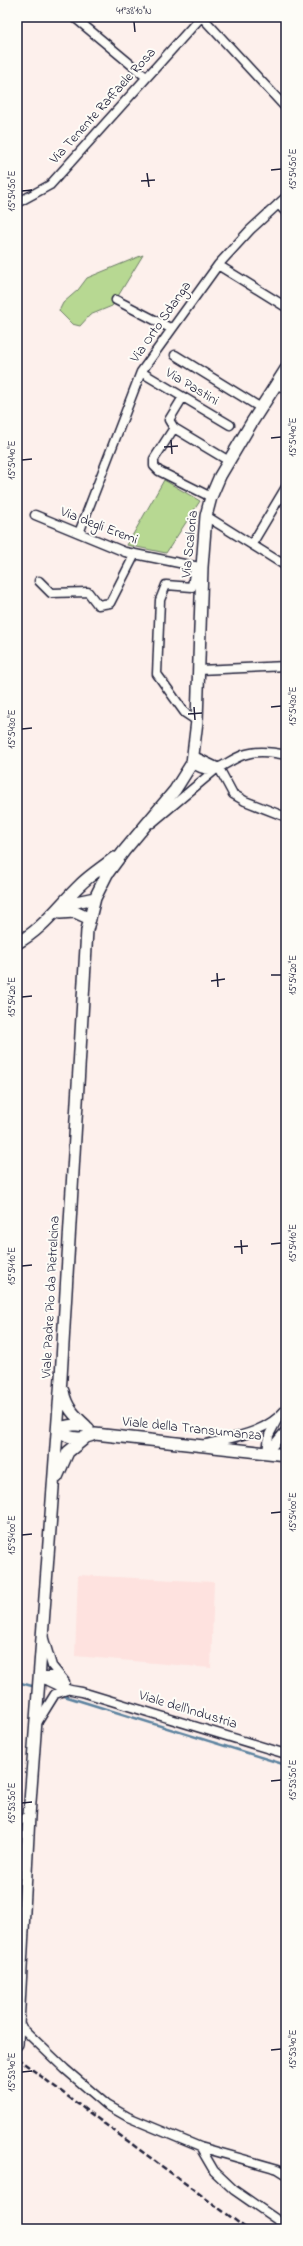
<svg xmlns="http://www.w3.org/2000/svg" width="303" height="2246" font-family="'Indie Flower',sans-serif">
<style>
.built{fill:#fee2df}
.green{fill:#b7d892;stroke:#6c7d66}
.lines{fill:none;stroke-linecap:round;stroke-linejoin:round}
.stream{stroke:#5b829f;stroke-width:2.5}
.street-casing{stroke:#22223b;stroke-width:11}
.secondary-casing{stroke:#22223b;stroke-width:14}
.street{stroke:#fdfcf7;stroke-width:8}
.secondary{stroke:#fdfcf7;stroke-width:11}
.rail{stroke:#22223b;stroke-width:2.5;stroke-dasharray:6 3;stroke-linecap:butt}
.ticks{fill:none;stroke:#22223b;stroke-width:1.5}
.labels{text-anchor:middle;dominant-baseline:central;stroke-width:4;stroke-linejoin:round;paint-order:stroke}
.street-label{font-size:14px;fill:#22223b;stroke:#fdfcf7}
.neatline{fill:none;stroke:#22223b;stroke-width:1.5}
.ticks-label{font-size:10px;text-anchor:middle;fill:#22223b}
</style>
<rect width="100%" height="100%" fill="#fdf0ec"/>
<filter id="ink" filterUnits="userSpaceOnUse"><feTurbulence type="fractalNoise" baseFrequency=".025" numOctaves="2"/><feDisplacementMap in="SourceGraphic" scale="8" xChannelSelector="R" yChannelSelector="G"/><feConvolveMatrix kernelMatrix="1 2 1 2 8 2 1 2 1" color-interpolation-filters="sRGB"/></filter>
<g filter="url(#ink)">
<path class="built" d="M 78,1575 L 214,1582 L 211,1668 L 75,1656 Z"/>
<path class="green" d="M 143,255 L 112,306 L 90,315 L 80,326 L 72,324 L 59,311 L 63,303 L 78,290 L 87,278 Z
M 164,480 L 200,501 L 166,553 L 127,545 Z"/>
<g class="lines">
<path class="stream" d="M 17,1682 L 32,1686
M 61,1695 L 286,1765"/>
<g class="street-casing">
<path id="street" d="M 74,17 L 146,77
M 202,17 L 286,108
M 17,203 L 50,185 L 201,17
M 278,204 L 286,212
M 218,265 L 286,307
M 116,300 L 172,329
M 175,355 L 261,408
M 141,372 L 230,425
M 277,384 L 286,390
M 183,397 L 169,420 L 174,428 L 154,459 L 154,466 L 159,471 L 211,497
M 174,428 L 229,461
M 35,515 L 125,552 L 199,567
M 206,516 L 286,566
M 79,533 L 141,372 L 218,265 L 250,230 L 286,197
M 252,544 L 286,487
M 195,566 L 192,587 L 166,585 L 160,600 L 157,674 L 185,713 L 197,721
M 39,581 L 51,593 L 88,592 L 98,605 L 110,603 L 135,554
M 199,670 L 286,666
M 194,756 L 219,768
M 192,763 C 214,779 222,763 243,755 C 256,750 273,752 286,755
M 219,768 L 233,794 L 245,801 L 286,817
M 152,823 L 215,770
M 206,1444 C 235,1437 266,1433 286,1409
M 267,1453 L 269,1435 L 277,1420
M 267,1453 L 286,1430
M 44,1639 L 52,1666 L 65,1682
M 40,1676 C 53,1686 67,1690 82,1692 L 286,1754
M 40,1676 L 52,1676 L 64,1682
M 37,1723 L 55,1694 L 67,1690
M 17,1822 L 29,1816
M 18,2024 L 65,2069 L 107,2105 L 128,2117 L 200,2147 L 278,2169 L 286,2174
M 200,2147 L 214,2171 L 234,2190 L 286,2226"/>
</g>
<g class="secondary-casing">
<path id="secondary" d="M 59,910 L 76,902 L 95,898
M 60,913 L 75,912 L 90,919
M 17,943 C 42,930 60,904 80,885 C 90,875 103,867 114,858
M 63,1391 C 66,1407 74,1415 86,1426
M 58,1429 C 69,1440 82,1440 95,1434 L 286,1455
M 58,1429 C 66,1425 81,1423 88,1428
M 57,1477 L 68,1452 L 84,1439
M 17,2044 L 29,1816 L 61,1378 L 87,930 L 95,898 L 107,874 L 124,851 L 175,790 L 192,763 L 197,721 L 202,567 L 206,516 L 211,497 L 220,476 L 252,422 L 286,369"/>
</g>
<use href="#street" class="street"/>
<use href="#secondary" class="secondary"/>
<path class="rail" d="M 17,2058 C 93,2116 170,2172 247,2229"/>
</g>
</g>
<path class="ticks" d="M 134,22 L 135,32M 271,170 L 281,169M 147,173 L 149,187M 141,181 L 155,180M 22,191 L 32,190M 271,438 L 281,437M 171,440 L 172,454M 164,447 L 178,446M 22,460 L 32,459M 194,707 L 195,720M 271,707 L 281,706M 188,714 L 202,713M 22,729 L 32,728M 217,973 L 218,987M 271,975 L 281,975M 211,981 L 225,979M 22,997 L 32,996M 241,1240 L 242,1254M 271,1244 L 281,1243M 234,1247 L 248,1246M 22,1266 L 32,1265M 271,1513 L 281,1512M 22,1535 L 32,1534M 271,1781 L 281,1780M 22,1803 L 32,1802M 271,2050 L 281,2049M 22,2072 L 32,2071"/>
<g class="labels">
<g class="street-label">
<text transform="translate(103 106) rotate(-48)">Via Tenente Raffaele Rosa</text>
<text transform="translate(161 322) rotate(-55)">Via Orto Sdanga</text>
<text transform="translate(192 387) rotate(31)">Via Pastini</text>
<text transform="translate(99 526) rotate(21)">Via degli Eremi</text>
<text transform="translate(190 544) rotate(-84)">Via Scaloria</text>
<text transform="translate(51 1297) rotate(-87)">Viale Padre Pio da Pietrelcina</text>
<text transform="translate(192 1429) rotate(6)">Viale della Transumanza</text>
<text transform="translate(188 1710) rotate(17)">Viale dell'Industria</text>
</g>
</g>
<rect width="303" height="2246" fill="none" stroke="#fdfcf7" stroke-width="44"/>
<rect x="22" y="22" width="259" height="2202" class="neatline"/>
<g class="ticks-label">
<text x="134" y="14">41°38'10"N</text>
<text transform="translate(292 169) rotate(-90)" y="4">15°54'50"E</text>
<text transform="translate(11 191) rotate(-90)" y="4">15°54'50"E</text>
<text transform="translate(292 437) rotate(-90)" y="4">15°54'40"E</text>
<text transform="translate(11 460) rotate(-90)" y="4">15°54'40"E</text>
<text transform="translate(292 706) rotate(-90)" y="4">15°54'30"E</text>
<text transform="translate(11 729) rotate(-90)" y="4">15°54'30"E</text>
<text transform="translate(292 975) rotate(-90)" y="4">15°54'20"E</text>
<text transform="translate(11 997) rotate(-90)" y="4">15°54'20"E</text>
<text transform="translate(292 1243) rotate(-90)" y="4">15°54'10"E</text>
<text transform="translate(11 1266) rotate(-90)" y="4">15°54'10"E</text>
<text transform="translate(292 1512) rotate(-90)" y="4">15°54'00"E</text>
<text transform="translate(11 1535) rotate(-90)" y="4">15°54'00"E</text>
<text transform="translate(292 1780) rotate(-90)" y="4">15°53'50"E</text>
<text transform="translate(11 1803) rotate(-90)" y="4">15°53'50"E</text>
<text transform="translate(292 2049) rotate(-90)" y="4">15°53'40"E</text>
<text transform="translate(11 2072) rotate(-90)" y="4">15°53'40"E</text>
</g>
</svg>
